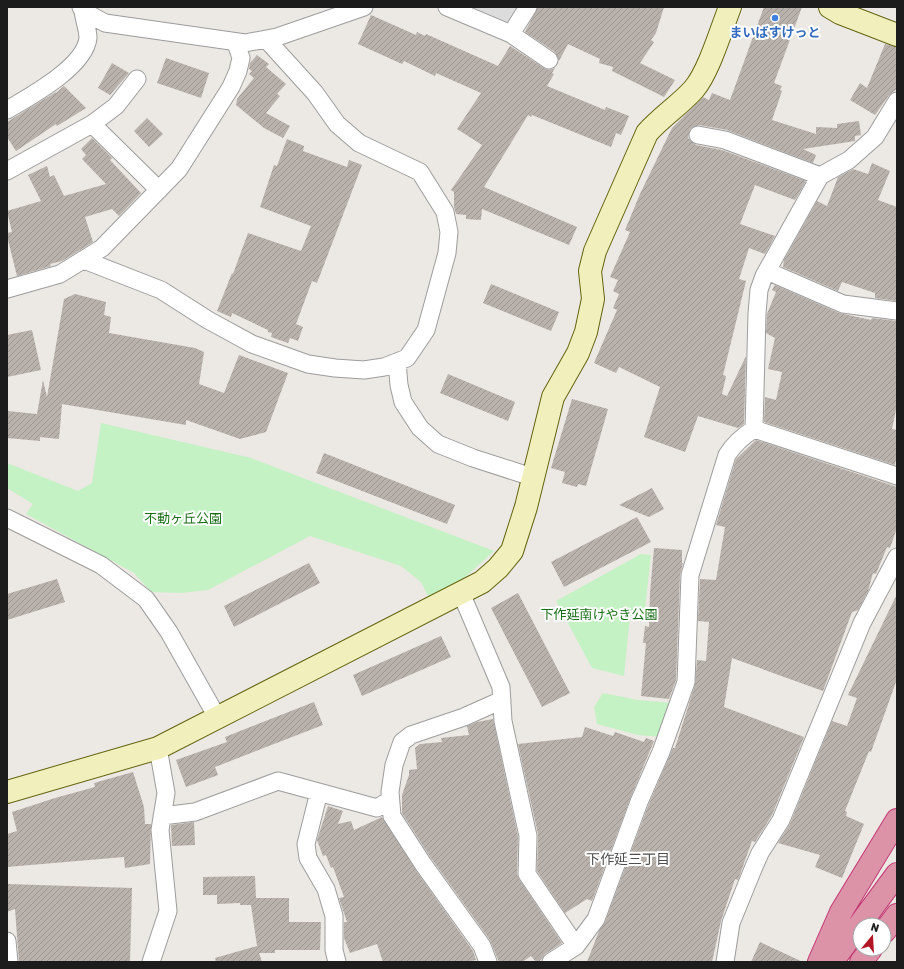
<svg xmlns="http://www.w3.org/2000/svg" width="904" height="969" font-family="Rubik,'Noto Sans JP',sans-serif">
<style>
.park{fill:#c4f2c4}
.parking{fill:#dcdcdc}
.building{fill:url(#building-hatch)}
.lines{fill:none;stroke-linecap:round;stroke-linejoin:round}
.street-casing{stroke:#9d9d9d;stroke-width:19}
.secondary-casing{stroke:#646511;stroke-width:24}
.highway-casing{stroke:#c33774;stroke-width:24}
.street{stroke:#fff;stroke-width:17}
.secondary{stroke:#f1efbb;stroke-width:22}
.highway{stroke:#dc92a7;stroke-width:22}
.shop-dot{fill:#3f7fe0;stroke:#fff;stroke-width:1.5}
.labels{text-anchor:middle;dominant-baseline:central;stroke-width:4;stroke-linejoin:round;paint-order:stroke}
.shop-label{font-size:13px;font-weight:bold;fill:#366cbe;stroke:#fff}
.park-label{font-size:13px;fill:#186d17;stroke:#fff}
.neighbourhood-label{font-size:14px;fill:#4f4f4f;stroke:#fff}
</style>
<defs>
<pattern id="building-hatch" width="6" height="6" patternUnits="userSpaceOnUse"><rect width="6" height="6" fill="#b9b1ac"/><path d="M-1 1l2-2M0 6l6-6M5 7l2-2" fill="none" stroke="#9e9893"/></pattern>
</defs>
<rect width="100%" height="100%" fill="#ece8e3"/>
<path class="park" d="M 101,423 L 251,458 L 494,551 L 460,582 L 429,598 L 421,582 L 401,566 L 310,536 L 208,590 L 180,593 L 151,592 L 134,573 L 26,514 L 33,504 L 7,488 L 7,463 L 78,491 L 92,483 Z
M 641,554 L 651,555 L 644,618 L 630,616 L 624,676 L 592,668 L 556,601 Z
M 603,693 L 638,700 L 672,703 L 661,737 L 638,735 L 597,724 L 594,707 Z"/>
<path class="parking" d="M 469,7 L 521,7 L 514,19 L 506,22 Z"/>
<path class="building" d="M 538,7 L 664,7 L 656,33 L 651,40 L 654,42 L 640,63 L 675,80 L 664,97 L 612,71 L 613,67 L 599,63 L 600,59 L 568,44 L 559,61 L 555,52 L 525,32 Z
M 764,7 L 802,7 L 774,83 L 782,86 L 780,90 L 782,91 L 772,120 L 816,134 L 816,127 L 837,128 L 837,124 L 859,121 L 861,135 L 855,136 L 855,141 L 803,149 L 816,155 L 813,163 L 727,130 L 699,125 L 690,129 L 688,138 L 696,145 L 722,150 L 806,181 L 795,200 L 755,185 L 740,224 L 775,236 L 765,254 L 749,248 L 739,279 L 746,281 L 723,375 L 726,376 L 722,394 L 727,396 L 746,356 L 744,424 L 738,428 L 698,416 L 685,452 L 644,437 L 660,387 L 619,367 L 616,373 L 594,363 L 617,310 L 613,308 L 619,294 L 613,291 L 618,280 L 610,277 L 630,232 L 625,230 L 640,194 L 672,128 L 703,97 L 709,100 L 712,93 L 730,100 Z
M 371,15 L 416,35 L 417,32 L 425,36 L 426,34 L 498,66 L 510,46 L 544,68 L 549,70 L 555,68 L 552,73 L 554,74 L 547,86 L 605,110 L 606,107 L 629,116 L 621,135 L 616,133 L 611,147 L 532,115 L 531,117 L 528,115 L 484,187 L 577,227 L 569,245 L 482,209 L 481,220 L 466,219 L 466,215 L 456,214 L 454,207 L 454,192 L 451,190 L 482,145 L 457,129 L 481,93 L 436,73 L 435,76 L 404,61 L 402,64 L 358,44 Z
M 885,44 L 897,47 L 897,89 L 889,95 L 875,115 L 850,100 L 860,83 L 867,88 Z
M 257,55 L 269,64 L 266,67 L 286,84 L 277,94 L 280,96 L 266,113 L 290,126 L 283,138 L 264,128 L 236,105 L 237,99 L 254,78 L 249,74 L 252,71 L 249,69 L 250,63 Z
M 166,58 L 209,73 L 201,98 L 157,83 Z
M 112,63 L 129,73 L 110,95 L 98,88 Z
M 64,86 L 86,108 L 57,126 L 56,124 L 16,151 L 7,137 L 7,122 L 56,92 L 56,93 Z
M 147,118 L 163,134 L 149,147 L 134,131 Z
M 92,138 L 112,158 L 110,160 L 141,193 L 119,216 L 112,209 L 85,217 L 93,242 L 62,261 L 50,264 L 51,266 L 17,276 L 7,236 L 7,233 L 12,232 L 7,211 L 41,201 L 28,175 L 47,166 L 50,177 L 54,175 L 64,196 L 106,184 L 82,159 L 86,155 L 81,149 Z
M 287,139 L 304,146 L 303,151 L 347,167 L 349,160 L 362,165 L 317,283 L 312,281 L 296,324 L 303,327 L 298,341 L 290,338 L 288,343 L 271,337 L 272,333 L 268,332 L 268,330 L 232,313 L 231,317 L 217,311 L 232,273 L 233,274 L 248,233 L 301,251 L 311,226 L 260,207 L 274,165 L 277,166 Z
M 872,163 L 890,171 L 878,200 L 897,207 L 897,301 L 875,298 L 875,293 L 842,282 L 838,291 L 783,267 L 784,260 L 817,201 L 827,206 L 838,177 L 853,169 L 868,174 Z
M 491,284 L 559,312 L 551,331 L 483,303 Z
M 775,285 L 839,313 L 871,320 L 872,318 L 897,321 L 897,405 L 892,429 L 897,430 L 897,454 L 895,465 L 764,422 L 765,397 L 776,400 L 782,372 L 768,369 L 775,338 L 766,333 L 767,314 L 776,292 L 772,290 Z
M 75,294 L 106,302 L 104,315 L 111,317 L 109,333 L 195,348 L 204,352 L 199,384 L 224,393 L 239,355 L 288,373 L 266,432 L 240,439 L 186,420 L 186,425 L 62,404 L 59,439 L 40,437 L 40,441 L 7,438 L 7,411 L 37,414 L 43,380 L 47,397 L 64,299 Z
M 32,330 L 41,370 L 7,377 L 7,335 Z
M 448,374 L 515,402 L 508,421 L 440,393 Z
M 572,399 L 608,409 L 586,486 L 578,484 L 577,487 L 562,483 L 565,472 L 551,468 Z
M 756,440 L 897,487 L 897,528 L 890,548 L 887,547 L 876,574 L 873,573 L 868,591 L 858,610 L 852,612 L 823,691 L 732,658 L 724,707 L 804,737 L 772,815 L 755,842 L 752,841 L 738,880 L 735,879 L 721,921 L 712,962 L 587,962 L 599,931 L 605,922 L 648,806 L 673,748 L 675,748 L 695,685 L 697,660 L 706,661 L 709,622 L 698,621 L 700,579 L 716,580 L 725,527 L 716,525 L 736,459 Z
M 324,453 L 455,505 L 447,524 L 316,473 Z
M 652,488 L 664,509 L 649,517 L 619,505 Z
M 637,517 L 651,542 L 564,587 L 551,562 Z
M 654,548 L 682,550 L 682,563 L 683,563 L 680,575 L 676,680 L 669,699 L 641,696 L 646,643 L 643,643 L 645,626 L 649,627 L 650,593 Z
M 309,563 L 320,583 L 234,627 L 224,606 Z
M 57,579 L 65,602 L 7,620 L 7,594 Z
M 518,593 L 570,693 L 542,707 L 491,608 Z
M 897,594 L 897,679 L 871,752 L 869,751 L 845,811 L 847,812 L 846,816 L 864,824 L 842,878 L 815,867 L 820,855 L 778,843 L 790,824 L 832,721 L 847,726 L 857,698 L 848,695 Z
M 441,636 L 451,657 L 362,696 L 353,675 Z
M 314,702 L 323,725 L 215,767 L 218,775 L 186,787 L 176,760 L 227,742 L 225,737 Z
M 493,719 L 518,837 L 517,874 L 519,879 L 562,943 L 545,954 L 539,962 L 536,962 L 531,956 L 522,962 L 499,962 L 490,940 L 431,858 L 402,813 L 402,795 L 409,775 L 409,770 L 417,769 L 415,748 L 420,744 L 442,742 L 441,738 L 469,735 L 467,726 L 477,722 Z
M 585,727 L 613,736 L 615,732 L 644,742 L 646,738 L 654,741 L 630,799 L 592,901 L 587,899 L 565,913 L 537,871 L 538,834 L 518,744 L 582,737 Z
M 133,772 L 144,807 L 145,824 L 151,824 L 150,864 L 125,868 L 124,857 L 7,867 L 7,834 L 17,831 L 12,812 L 55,798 L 95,787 L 94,783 Z
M 328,806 L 343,811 L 338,824 L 351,821 L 354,830 L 382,817 L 415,869 L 473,951 L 476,960 L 466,962 L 383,962 L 377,944 L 350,953 L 344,938 L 344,922 L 347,922 L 339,898 L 344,897 L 333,867 L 331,868 L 326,855 L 323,856 L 317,840 Z
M 194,822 L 195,845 L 172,846 L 171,825 Z
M 255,876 L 256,898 L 289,898 L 289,922 L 321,922 L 320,950 L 275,950 L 275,953 L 259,953 L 262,962 L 216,962 L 215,958 L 257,946 L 251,905 L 240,905 L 240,903 L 217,904 L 217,895 L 203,895 L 203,877 Z
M 7,884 L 132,888 L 130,962 L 19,962 L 15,909 L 7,912 Z
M 760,942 L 803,962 L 751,962 Z"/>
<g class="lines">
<g class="street-casing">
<path id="street" d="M 81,7 L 83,11 L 105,23 L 245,43 L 277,37 L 364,7
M 447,7 L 511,34 L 528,7
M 511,34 L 549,60
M 7,110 C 29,97 85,67 88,38 C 88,30 84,19 83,11
M 92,124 L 159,190
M 698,135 L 725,140 L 820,176
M 7,171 L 92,124 L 116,106 L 137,79
M 84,260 L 161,290 L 208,320 L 252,344 L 308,364 L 335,368 L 364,370 L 384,367 L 407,358 L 426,330 L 447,253 L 449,232 L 445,212 L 420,172 L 359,143 L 337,124 L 315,93 L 266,39
M 767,271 L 843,304 L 897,311
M 7,289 L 60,274 L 102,248 L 179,169 L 231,87 L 238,71 L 241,58 L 236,43
M 397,362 L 399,385 L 403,402 L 420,428 L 438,444 L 473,458 L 532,477
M 754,429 L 757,313 L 759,290 L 764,276 L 820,176 L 849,160 L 875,137 L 897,101
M 7,518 L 101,565 L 146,599 L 169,632 L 217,717
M 461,593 L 501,687 L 503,721 L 528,836 L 527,874 L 576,946
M 319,792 L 306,844 L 308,858 L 326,889 L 334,916 L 334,950 L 337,962
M 162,816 L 195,812 L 278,781 L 377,808 L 390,800
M 7,941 L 9,962
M 151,962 L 168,911 L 160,830 L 166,793 L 158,748
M 488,962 L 482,946 L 423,864 L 392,816 L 390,792 L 394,765 L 402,742 L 411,735 L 464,717 L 502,700
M 551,962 L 576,946 L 596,919 L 639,802 L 661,752 L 686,682 L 690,575 L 727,455 C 734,444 743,436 754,429 L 897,476
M 725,962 L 731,923 L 753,869 L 760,853 L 781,820 L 862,623 L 897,557"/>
</g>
<g class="secondary-casing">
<path id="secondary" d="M 830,7 L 840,13 L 897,35
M 7,792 L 158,748 L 482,582 L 498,568 L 512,551 L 526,507 L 553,397 L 578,353 L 586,332 L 593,299 L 590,271 L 595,251 L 647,133 C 661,117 681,104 694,89 C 709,71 721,30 730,7"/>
</g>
<g class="highway-casing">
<path id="highway" d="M 884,932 L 897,915
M 819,962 L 841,912 L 897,820
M 832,962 L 897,874
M 861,962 L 871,949"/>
</g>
<use href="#street" class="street"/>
<use href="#secondary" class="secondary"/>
<use href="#highway" class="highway"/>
</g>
<circle class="shop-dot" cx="775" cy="18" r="4"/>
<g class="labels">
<g class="shop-label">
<text x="775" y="32">まいばすけっと</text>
</g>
<g class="park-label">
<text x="183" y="518">不動ヶ丘公園</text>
<text x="599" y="614">下作延南けやき公園</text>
</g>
<g class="neighbourhood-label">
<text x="628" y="859">下作延三丁目</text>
</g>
</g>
<rect width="904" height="969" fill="none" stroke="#1c1c1c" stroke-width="16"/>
<g transform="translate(872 937) rotate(18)"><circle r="19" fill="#ffffff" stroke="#a4a4a4"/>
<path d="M0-3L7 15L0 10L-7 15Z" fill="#b21625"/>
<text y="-6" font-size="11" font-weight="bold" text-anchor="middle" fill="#1c1c1c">N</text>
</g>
</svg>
